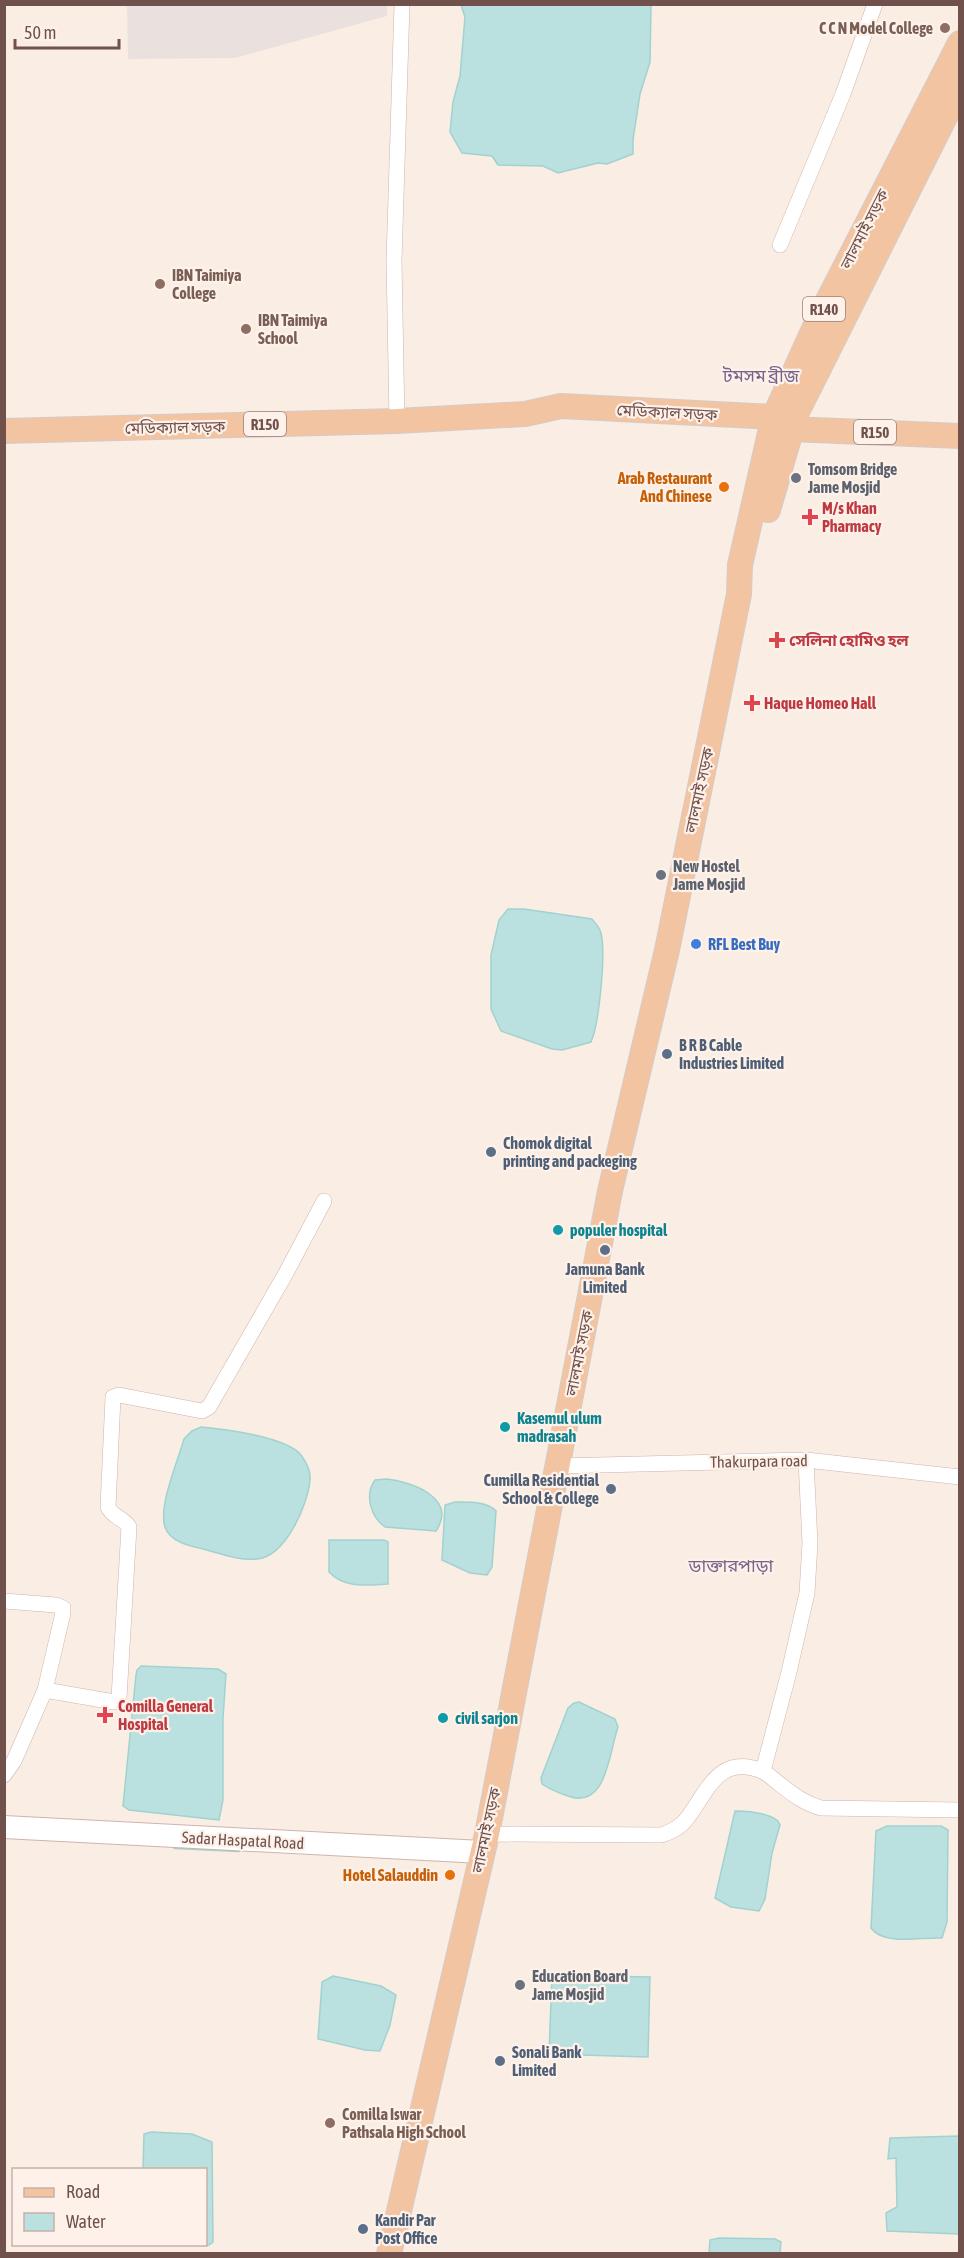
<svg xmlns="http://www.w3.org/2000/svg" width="964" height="2258" font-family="'Asap Condensed','Noto Sans Bengali',sans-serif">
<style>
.industrial{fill:#eae1de}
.water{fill:#bae1df;stroke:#a1d2d0;stroke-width:1.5}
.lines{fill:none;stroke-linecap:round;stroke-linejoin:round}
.stream{stroke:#a1d2d0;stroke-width:4.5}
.street-casing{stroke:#ccb5ae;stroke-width:16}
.secondary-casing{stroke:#cfb4ac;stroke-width:24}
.primary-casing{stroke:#d4cbc9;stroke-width:26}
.street{stroke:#fff;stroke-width:15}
.secondary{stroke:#fff;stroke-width:22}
.primary{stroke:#f3c4a1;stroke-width:24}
.education-dot{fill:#8d6e63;stroke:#fdf1e9;stroke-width:2}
.worship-dot{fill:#6b7280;stroke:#fdf1e9;stroke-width:2}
.food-dot{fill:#e8710a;stroke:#fdf1e9;stroke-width:2}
.health-dot{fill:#e0444e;stroke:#fdf1e9;stroke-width:2}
.shop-dot{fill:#3f7fe0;stroke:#fdf1e9;stroke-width:2}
.service-dot{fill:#5c6f8a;stroke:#fdf1e9;stroke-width:2}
.culture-dot{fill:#0f9aa8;stroke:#fdf1e9;stroke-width:2}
.labels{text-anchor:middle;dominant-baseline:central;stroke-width:4.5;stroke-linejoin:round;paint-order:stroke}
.shield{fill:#fdf1e9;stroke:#9a817b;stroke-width:1.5}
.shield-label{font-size:15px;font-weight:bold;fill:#70514c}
.education-label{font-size:16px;font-weight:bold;fill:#785e54;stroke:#fdf1e9;text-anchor:start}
.street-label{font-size:16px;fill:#70514c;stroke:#fdf1e9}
.worship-label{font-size:16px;font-weight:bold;fill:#5b616d;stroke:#fdf1e9;text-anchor:start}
.food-label{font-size:16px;font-weight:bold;fill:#c56008;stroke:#fdf1e9;text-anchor:end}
.health-label{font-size:16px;font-weight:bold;fill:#be3a42;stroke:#fdf1e9;text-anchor:start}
.shop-label{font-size:16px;font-weight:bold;fill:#366cbe;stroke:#fdf1e9;text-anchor:start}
.service-label{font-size:16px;font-weight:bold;fill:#4e5e75;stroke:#fdf1e9;text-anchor:start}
.culture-label{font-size:16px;font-weight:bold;fill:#0d838f;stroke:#fdf1e9;text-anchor:start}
.neighbourhood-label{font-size:18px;fill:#77648c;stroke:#fdf1e9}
</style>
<rect width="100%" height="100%" fill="#faede4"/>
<path class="industrial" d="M 387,4 L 387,16 L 235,58 L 128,59 L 127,5 Z"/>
<path class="water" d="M 461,5 L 651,5 L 650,62 L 640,94 L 633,140 L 633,154 L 607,164 L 598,163 L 558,173 L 543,166 L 498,165 L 492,156 L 462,153 L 450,132 L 453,102 L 460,76 L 465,17 Z
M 508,909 L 524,909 L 592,919 C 594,922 599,927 600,930 C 607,948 599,1024 591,1042 L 562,1050 L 552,1049 L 501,1031 L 491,1009 L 491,955 L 499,920 Z
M 201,1427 C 224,1429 287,1437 301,1455 C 306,1462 311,1472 310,1480 C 308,1505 285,1557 257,1559 C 239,1561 219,1553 203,1549 C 190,1546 170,1542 165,1527 C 158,1506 178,1461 184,1439 L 192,1431 Z
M 387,1479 C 412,1482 458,1498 436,1531 L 385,1527 C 371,1517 364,1495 375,1480 Z
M 455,1502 C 467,1502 487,1501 496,1511 L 492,1567 L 487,1575 L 470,1573 L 442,1560 L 445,1505 Z
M 329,1540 L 384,1540 L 388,1542 L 388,1584 C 367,1585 345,1589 329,1572 Z
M 141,1666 L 218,1669 L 226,1674 L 223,1718 L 223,1800 L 219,1820 L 129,1810 L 123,1806 L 136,1675 L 137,1670 Z
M 579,1702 L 615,1719 L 618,1727 C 609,1752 607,1810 568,1796 C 558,1793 551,1790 542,1784 L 541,1778 L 568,1708 L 574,1703 Z
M 735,1811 C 749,1811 766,1812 778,1821 L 780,1825 L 772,1853 L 765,1899 L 759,1911 L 731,1907 L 715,1898 Z
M 887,1826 L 941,1826 L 948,1830 L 947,1922 L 942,1938 C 921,1937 884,1946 871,1928 L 876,1831 Z
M 552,1975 L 650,1977 L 648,2057 L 549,2054 Z
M 333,1976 L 381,1986 L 396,1995 L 390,2025 L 380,2051 L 365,2050 L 318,2039 L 322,1982 Z
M 151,2132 L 192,2134 L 212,2142 L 213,2242 L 209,2245 L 146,2245 L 206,2244 L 206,2170 L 143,2169 L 144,2134 Z
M 959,2136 L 959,2234 L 887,2231 L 886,2213 L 897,2207 L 896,2158 L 888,2159 L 890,2138 Z
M 719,2238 L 775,2239 L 781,2242 L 780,2253 L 709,2253 L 710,2240 Z"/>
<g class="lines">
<path class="stream" d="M 175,1847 L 239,1850"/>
<g class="street-casing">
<path id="street" d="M 780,245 L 843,94 L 875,4
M 397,421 L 394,261 L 402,4
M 557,1466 L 806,1460 L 960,1477
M 4,1601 L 56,1605 L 63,1608 L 63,1613 L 45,1690
M 763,1771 L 789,1672 L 807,1593 L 810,1543 L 806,1460
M 4,1775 L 14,1761 L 45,1690 L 114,1702 L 119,1698 L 129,1527 C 124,1518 112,1517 108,1507 L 113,1397 L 119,1395 L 202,1411 L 209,1407 L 286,1273 L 324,1201
M 487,1834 L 662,1835 C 670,1832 679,1828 685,1821 C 707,1794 717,1753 762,1771 C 767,1773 772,1778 777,1782 C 791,1793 803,1803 821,1808 L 960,1810"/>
</g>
<g class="secondary-casing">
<path id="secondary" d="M 4,1827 L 482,1852"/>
</g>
<g class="primary-casing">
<path id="primary" d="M 790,429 L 960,436
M 4,431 L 397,421 L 525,414 L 561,406 L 774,417
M 768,510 L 796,414 L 960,87
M 389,2254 L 487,1834 L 610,1191 L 667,950 L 739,594 L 740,565 L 770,433 L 774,417 L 818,320 L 960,43"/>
</g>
<use href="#street" class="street"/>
<use href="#secondary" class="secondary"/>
<use href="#primary" class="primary"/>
</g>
<g class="education-dot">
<circle cx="945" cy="28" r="6"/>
<circle cx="160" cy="284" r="6"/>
<circle cx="246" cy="329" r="6"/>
<circle cx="330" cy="2123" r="6"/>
</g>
<g class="worship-dot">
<circle cx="796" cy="478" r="6"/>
<circle cx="661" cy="875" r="6"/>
<circle cx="520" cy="1985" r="6"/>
</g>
<g class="food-dot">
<circle cx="724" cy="487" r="6"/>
<circle cx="450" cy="1875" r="6"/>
</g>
<g class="health-dot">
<path d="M807 508h6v6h6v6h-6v6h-6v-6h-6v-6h6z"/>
<path d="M774 631h6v6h6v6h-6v6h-6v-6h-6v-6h6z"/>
<path d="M749 694h6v6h6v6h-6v6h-6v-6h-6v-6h6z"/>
<path d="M102 1706h6v6h6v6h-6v6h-6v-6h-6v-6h6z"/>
</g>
<circle class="shop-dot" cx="696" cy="944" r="6"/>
<g class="service-dot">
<circle cx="667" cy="1054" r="6"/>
<circle cx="491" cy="1152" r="6"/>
<circle cx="605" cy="1250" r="6"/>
<circle cx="611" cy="1489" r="6"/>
<circle cx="500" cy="2061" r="6"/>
<circle cx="363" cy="2229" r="6"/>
</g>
<g class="culture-dot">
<circle cx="558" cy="1230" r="6"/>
<circle cx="505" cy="1427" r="6"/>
<circle cx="443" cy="1718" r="6"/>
</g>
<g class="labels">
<g class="shield">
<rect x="803" y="297" width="42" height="24" rx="4.5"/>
<rect x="244" y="412" width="42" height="24" rx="4.5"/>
<rect x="854" y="420" width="42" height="24" rx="4.5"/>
</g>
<g class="shield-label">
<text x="824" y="309">R140</text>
<text x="265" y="424">R150</text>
<text x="875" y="432">R150</text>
</g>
<g class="education-label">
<text x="933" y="28" text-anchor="end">C C N Model College</text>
<text x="172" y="275">IBN Taimiya<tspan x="172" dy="18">College</tspan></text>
<text x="258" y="320">IBN Taimiya<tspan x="258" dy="18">School</tspan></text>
<text x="342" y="2114">Comilla Iswar<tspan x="342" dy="18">Pathsala High School</tspan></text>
</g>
<g class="street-label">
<text transform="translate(864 229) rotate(-63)">লালমাই সড়ক</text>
<text transform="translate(667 412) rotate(3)">মেডিক্যাল সড়ক</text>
<text transform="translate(175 427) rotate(-1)">মেডিক্যাল সড়ক</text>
<text transform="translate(699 790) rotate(-78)">লালমাই সড়ক</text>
<text transform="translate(579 1353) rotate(-79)">লালমাই সড়ক</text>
<text transform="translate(759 1461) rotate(-1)">Thakurpara road</text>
<text transform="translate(486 1830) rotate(-78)">লালমাই সড়ক</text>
<text transform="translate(243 1840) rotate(3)">Sadar Haspatal Road</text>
</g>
<g class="worship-label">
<text x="808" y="469">Tomsom Bridge<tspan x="808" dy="18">Jame Mosjid</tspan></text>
<text x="673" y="866">New Hostel<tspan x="673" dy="18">Jame Mosjid</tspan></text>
<text x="532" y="1976">Education Board<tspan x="532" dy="18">Jame Mosjid</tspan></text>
</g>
<g class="food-label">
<text x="712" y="478">Arab Restaurant<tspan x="712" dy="18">And Chinese</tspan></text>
<text x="438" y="1875">Hotel Salauddin</text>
</g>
<g class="health-label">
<text x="822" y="508">M/s Khan<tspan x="822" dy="18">Pharmacy</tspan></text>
<text x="789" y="640">সেলিনা হোমিও হল</text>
<text x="764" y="703">Haque Homeo Hall</text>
<text x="118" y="1706">Comilla General<tspan x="118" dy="18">Hospital</tspan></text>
</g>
<g class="shop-label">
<text x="708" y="944">RFL Best Buy</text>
</g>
<g class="service-label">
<text x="679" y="1045">B R B Cable<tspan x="679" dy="18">Industries Limited</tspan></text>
<text x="503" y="1143">Chomok digital<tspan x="503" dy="18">printing and packeging</tspan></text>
<text x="605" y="1269" text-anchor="middle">Jamuna Bank<tspan x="605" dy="18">Limited</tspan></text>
<text x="599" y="1480" text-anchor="end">Cumilla Residential<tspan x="599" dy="18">School &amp; College</tspan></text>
<text x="512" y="2052">Sonali Bank<tspan x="512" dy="18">Limited</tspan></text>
<text x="375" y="2220">Kandir Par<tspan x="375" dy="18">Post Office</tspan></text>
</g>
<g class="culture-label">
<text x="570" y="1230">populer hospital</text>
<text x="517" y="1418">Kasemul ulum<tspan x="517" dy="18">madrasah</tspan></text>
<text x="455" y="1718">civil sarjon</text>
</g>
<g class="neighbourhood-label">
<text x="761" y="375">টমসম ব্রীজ</text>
<text x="731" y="1565">ডাক্তারপাড়া</text>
</g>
</g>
<rect width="964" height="2258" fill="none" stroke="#70514c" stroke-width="12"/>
<rect x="12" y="2168" width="195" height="78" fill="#fdf1e9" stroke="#c5b1aa" stroke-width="1.5"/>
<rect x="24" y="2188" width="30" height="9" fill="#f3c4a1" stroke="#c5b1aa" stroke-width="1.5"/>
<text x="66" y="2198" font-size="18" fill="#70514c">Road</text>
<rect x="24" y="2213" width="30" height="18" fill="#bae1df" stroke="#c5b1aa" stroke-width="1.5"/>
<text x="66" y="2228" font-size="18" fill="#70514c">Water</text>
<path d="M15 39v9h104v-9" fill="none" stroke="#70514c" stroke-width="3"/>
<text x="24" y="39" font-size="18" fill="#70514c" stroke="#fdf1e9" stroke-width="4.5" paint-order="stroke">50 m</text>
</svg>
